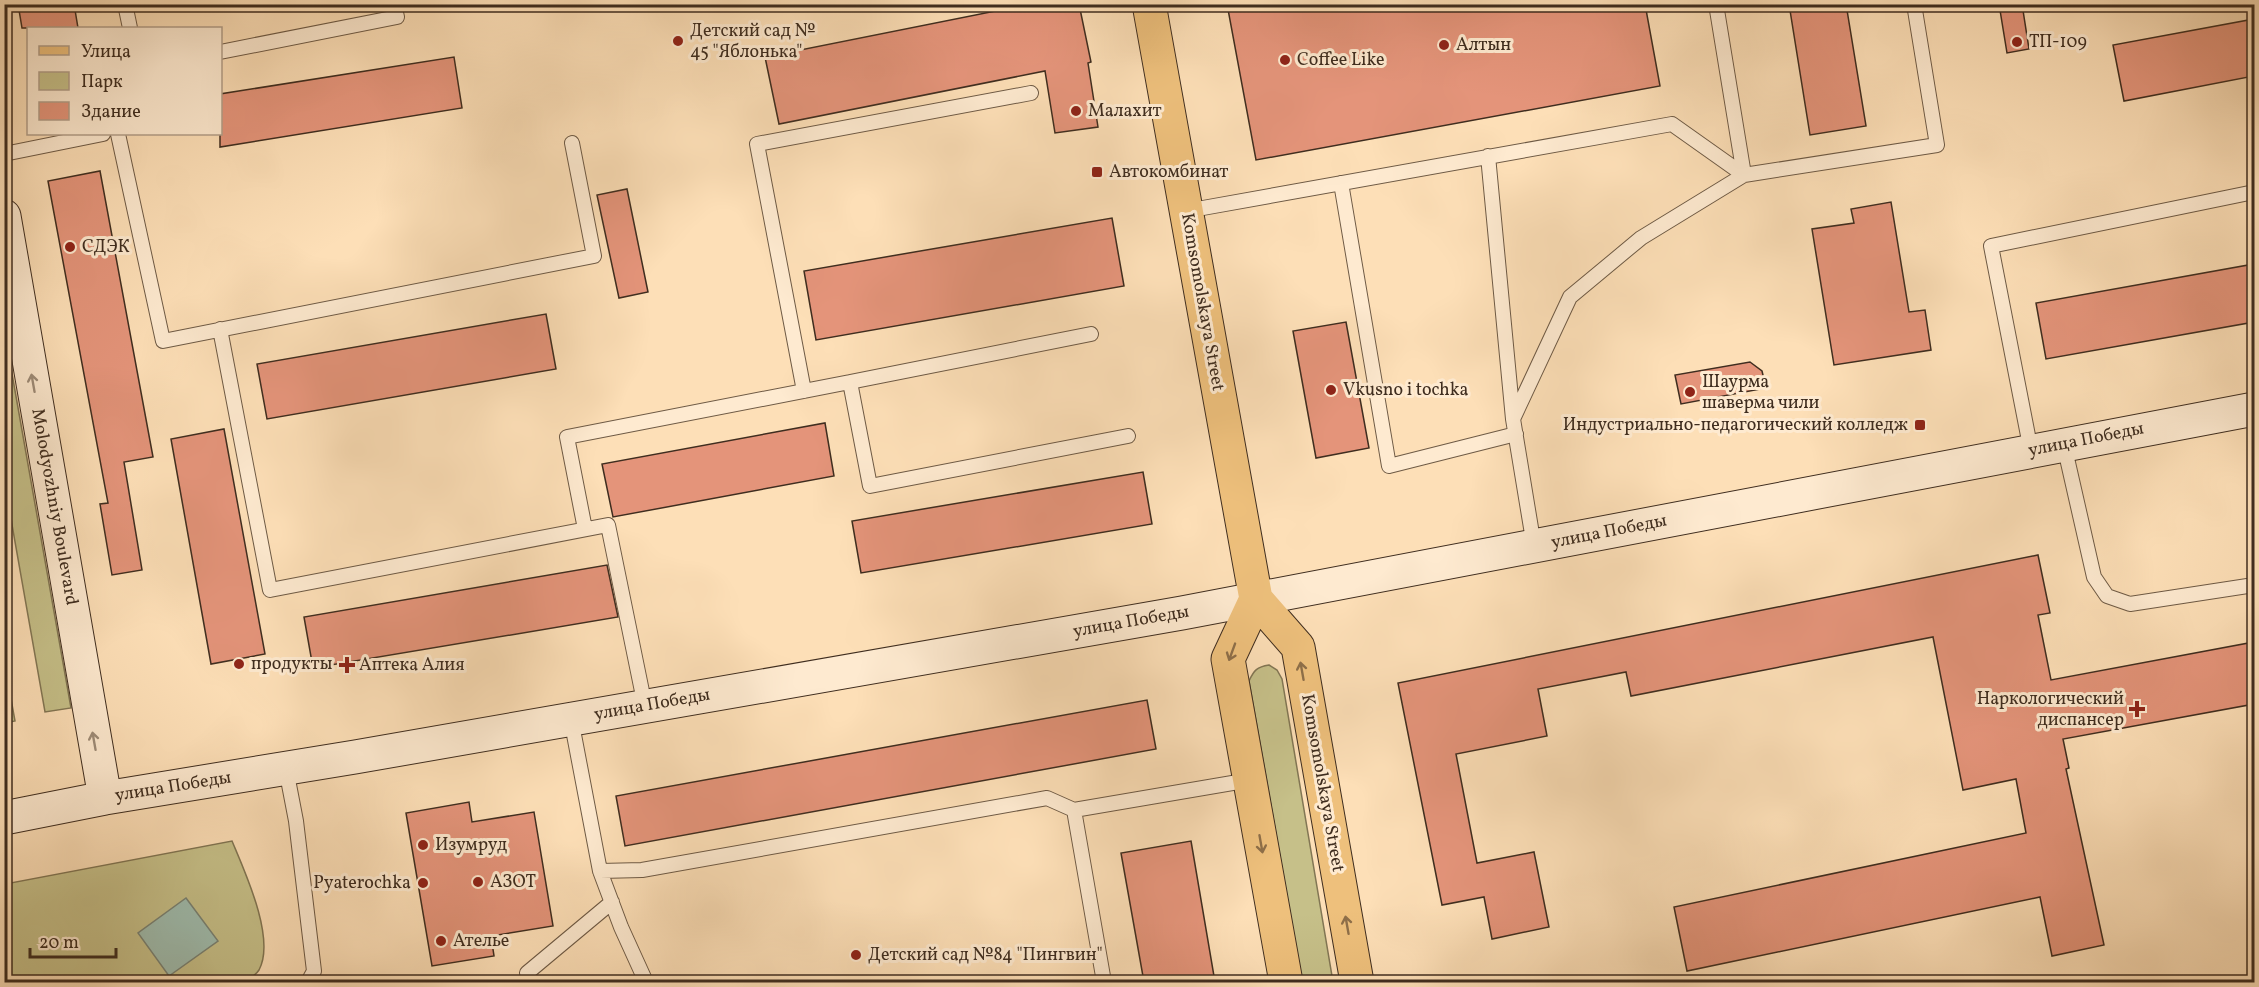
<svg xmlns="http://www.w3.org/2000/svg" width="2259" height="987" font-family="Vollkorn,serif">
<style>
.green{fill:#c6c089;stroke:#827654;stroke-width:1.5}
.water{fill:#9fbdaf;stroke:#798375;stroke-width:1.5}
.building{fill:#e4947a;stroke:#3f2d1f;stroke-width:1.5}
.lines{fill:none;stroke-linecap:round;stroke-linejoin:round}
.lane-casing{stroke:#6e5a45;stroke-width:16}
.secondary-casing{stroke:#3f2d1f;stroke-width:35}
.primary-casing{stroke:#3f2d1f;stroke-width:35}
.lane{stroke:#feead0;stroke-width:14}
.secondary{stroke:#feead0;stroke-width:33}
.primary{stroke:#eec07c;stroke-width:33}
.oneway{stroke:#9e8c78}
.oneway2{stroke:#8e6f49}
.poi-dot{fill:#8f2418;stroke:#feead0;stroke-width:2}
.labels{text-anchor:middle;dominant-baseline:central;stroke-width:6;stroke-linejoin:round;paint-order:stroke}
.poi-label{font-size:18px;fill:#3f2d1f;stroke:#feead0;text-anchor:start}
.street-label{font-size:18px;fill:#3f2d1f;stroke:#feead0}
</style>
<rect width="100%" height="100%" fill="#fddfb7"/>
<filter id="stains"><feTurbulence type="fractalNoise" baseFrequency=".00333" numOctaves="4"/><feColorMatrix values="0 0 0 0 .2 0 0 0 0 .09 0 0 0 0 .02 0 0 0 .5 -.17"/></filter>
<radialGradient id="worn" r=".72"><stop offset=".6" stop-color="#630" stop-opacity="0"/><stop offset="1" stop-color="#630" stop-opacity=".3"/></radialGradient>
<path class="green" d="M 5,334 L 71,708 L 45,712 L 5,485 Z
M 1269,665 L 1277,670 L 1282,679 L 1333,982 L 1302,982 L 1249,681 C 1254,670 1257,667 1269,665 Z
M 5,666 L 15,721 L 5,723 L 4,723 Z
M 232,841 C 245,872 276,939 259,970 C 256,975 249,979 245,982 L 5,982 L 5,884 Z"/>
<path class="water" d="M 186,898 L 218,941 L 169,976 L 138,933 Z"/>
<path class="building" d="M 18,4 L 74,4 L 78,28 L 22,28 Z
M 1030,4 L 1079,4 L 1091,62 L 1088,63 L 1098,127 L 1055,133 L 1045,71 L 779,124 L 765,57 Z
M 1227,4 L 1645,4 L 1660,86 L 1256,160 Z
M 1789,4 L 1846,4 L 1866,126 L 1810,135 Z
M 1999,4 L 2022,4 L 2029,49 L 2007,53 Z
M 2254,19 L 2254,76 L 2124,101 L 2113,45 Z
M 454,57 L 462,108 L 220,147 L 220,94 Z
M 100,171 L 153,457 L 124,462 L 142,570 L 112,575 L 100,504 L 108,503 L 48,181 Z
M 627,189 L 648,292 L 619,298 L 597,195 Z
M 1891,202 L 1909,312 L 1925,310 L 1931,350 L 1834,365 L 1812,229 L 1854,223 L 1851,209 Z
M 1112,218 L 1124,286 L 816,340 L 804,271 Z
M 2254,264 L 2254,322 L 2046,359 L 2036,303 Z
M 546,314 L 556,369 L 267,419 L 257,364 Z
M 1346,322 L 1369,448 L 1316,458 L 1293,331 Z
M 1750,362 L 1762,371 L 1766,388 L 1681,404 L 1675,375 Z
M 825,423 L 834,476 L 613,517 L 602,464 Z
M 224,429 L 265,654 L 211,664 L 171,439 Z
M 1143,472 L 1152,524 L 861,573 L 852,521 Z
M 2038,555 L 2050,613 L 2038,615 L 2051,680 L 2254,642 L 2254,704 L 2063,739 L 2069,768 L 2066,769 L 2104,945 L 2052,956 L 2040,897 L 1687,971 L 1674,907 L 2026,833 L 2016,779 L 1963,790 L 1933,637 L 1631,696 L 1626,672 L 1538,689 L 1547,736 L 1456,754 L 1477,863 L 1534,852 L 1549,927 L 1492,939 L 1484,897 L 1442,905 L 1398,683 Z
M 607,565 L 618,617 L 313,668 L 304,617 Z
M 1147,700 L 1156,749 L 625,846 L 616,796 Z
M 469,802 L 472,822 L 534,812 L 553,926 L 491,936 L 494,956 L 432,966 L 406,813 Z
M 1191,841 L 1215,982 L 1144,982 L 1121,853 Z"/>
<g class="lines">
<g class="lane-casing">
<path id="lane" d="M 125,4 L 130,28
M 220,52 L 397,17 L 394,4
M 118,134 L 163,341 L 594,256 L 572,143
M 4,154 L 103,134
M 1488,156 L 1513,419 L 1534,546
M 1341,183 L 1389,466 L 1516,434
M 1186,211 L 1672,124 L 1744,175 L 1937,145 L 1914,4
M 220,329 L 270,590 L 608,525 L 645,706
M 850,382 L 1091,334
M 804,391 L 757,144 L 1031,93
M 1513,419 L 1570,297 L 1641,238 L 1744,175 L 1716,4
M 2064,445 L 2094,577 L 2107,596 L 2130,604 L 2254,585
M 2031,451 L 1991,246 L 2254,192
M 585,529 L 567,437 L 850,382 L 870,486 L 1128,436
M 571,719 L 600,871 L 621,927 L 646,982
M 286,769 L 296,821 L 314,971 L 308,982
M 1074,810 L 1104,982
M 600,871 L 642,870 L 1047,798 L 1074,810 L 1250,780
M 527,973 L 612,902"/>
</g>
<g class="secondary-casing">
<path id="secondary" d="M 4,216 L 105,798
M 4,818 L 105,798 L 355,757 L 1182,613 L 2254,409"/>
</g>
<g class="primary-casing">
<path id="primary" d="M 1149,4 L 1256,599 L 1298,647 L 1357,982
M 1256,599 L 1228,659 L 1286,982"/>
</g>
<use href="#lane" class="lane"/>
<use href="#secondary" class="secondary"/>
<use href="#primary" class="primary"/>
</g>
<defs><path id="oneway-shaft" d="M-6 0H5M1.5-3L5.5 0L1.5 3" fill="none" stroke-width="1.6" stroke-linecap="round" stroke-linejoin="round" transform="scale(1.5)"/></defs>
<g class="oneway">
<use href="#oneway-shaft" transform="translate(33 383) rotate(-100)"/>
<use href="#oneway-shaft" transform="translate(94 741) rotate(-100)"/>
</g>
<g class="oneway2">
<use href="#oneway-shaft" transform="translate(1232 652) rotate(110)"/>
<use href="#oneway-shaft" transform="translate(1302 671) rotate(-100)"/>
<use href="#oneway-shaft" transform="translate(1261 844) rotate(80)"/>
<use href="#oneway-shaft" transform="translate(1347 925) rotate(-100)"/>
</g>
<g class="poi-dot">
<circle cx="678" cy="41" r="6"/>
<circle cx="2017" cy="42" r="6"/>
<circle cx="1444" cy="45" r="6"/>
<circle cx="1285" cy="60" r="6"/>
<circle cx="1076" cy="111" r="6"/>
<rect x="1091" y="166" width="12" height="12" rx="3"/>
<circle cx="70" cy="247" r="6"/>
<circle cx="1331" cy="390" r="6"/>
<circle cx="1690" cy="392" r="6"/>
<rect x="1914" y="419" width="12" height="12" rx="3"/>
<circle cx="239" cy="664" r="6"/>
<path d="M344 656h6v6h6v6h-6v6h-6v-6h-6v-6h6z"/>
<path d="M2134 700h6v6h6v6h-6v6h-6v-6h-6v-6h6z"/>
<circle cx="423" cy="845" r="6"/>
<circle cx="478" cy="882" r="6"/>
<circle cx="423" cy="883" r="6"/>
<circle cx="441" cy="941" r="6"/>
<circle cx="856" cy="955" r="6"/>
</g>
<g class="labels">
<g class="poi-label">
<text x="690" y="31">Детский сад №<tspan x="690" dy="21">45 "Яблонька"</tspan></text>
<text x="2029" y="42">ТП-109</text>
<text x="1456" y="45">Алтын</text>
<text x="1297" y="60">Coffee Like</text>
<text x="1088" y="111">Малахит</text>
<text x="1109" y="172">Автокомбинат</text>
<text x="82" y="247">СДЭК</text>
<text x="1702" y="382">Шаурма<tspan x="1702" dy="21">шаверма чили</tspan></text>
<text x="1343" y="390">Vkusno i tochka</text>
<text x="1908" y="425" text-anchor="end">Индустриально-педагогический колледж</text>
<text x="251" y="664">продукты</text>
<text x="359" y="665">Аптека Алия</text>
<text x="2124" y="699" text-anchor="end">Наркологический<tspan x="2124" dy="21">диспансер</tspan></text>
<text x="435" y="845">Изумруд</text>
<text x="490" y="882">АЗОТ</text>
<text x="411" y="883" text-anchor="end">Pyaterochka</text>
<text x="453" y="941">Ателье</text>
<text x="868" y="955">Детский сад №84 "Пингвин"</text>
</g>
<g class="street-label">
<text transform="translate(1202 302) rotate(80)">Komsomolskaya Street</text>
<text transform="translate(2086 440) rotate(-11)">улица Победы</text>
<text transform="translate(54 507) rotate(80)">Molodyozhniy Boulevard</text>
<text transform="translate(1609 532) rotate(-11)">улица Победы</text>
<text transform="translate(1131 622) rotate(-10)">улица Победы</text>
<text transform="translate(652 705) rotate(-10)">улица Победы</text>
<text transform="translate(1322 783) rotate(80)">Komsomolskaya Street</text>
<text transform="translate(173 787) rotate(-9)">улица Победы</text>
</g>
</g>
<rect width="2259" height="987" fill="none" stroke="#fddfb7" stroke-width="24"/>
<rect x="6" y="6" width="2247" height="975" fill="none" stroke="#3f2d1f" stroke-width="3"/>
<rect x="12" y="12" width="2235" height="963" fill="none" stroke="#3f2d1f" stroke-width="1.5"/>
<rect x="27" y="27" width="195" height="108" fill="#feead0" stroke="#b29e89" stroke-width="1.5"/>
<rect x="39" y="46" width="30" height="9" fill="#eec07c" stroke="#b29e89" stroke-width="1.5"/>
<text x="81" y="57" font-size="18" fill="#3f2d1f">Улица</text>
<rect x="39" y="72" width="30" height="18" fill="#c6c089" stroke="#b29e89" stroke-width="1.5"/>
<text x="81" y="87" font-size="18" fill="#3f2d1f">Парк</text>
<rect x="39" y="102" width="30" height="18" fill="#e4947a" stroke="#b29e89" stroke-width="1.5"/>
<text x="81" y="117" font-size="18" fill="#3f2d1f">Здание</text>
<path d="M30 948v9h86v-9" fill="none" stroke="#3f2d1f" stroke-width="3"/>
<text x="39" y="948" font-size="18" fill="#3f2d1f" stroke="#feead0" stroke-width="4.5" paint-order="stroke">20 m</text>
<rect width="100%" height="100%" filter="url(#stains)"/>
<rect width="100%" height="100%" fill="url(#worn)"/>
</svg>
